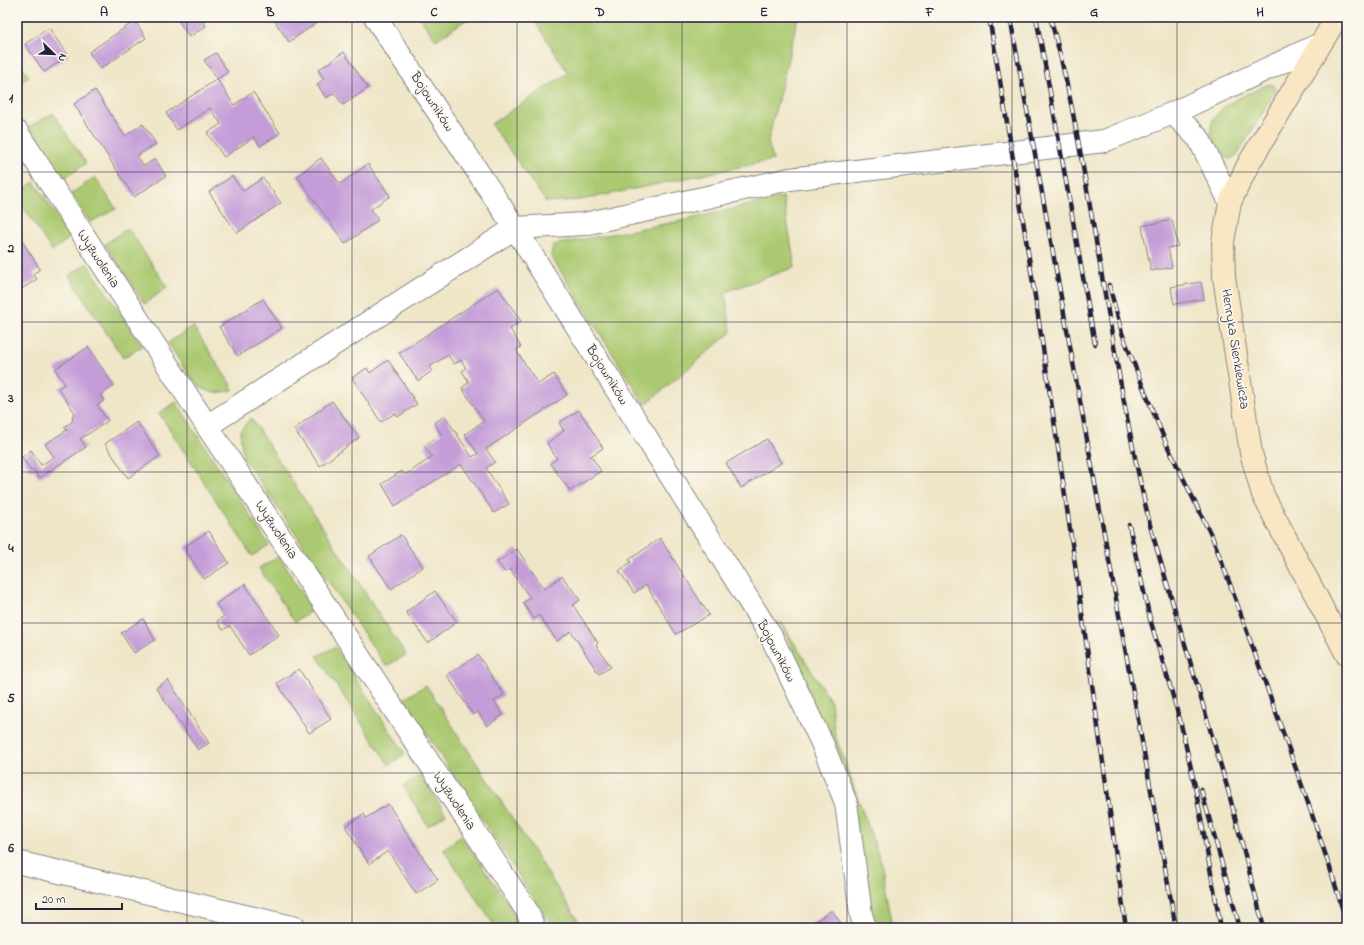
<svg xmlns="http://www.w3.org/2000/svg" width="1364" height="945" font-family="'Indie Flower',sans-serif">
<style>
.green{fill:#abc971;stroke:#667656}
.building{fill:#c49cd8}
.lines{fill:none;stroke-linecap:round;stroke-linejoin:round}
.street-casing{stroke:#888482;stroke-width:24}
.secondary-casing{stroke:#888482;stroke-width:24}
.street{stroke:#fff;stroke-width:22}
.secondary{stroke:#f9e7c3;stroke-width:22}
.rail-casing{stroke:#22223b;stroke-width:4.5}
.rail{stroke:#fbf7ec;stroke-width:3;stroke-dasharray:9;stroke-linecap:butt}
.grid{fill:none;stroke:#22223b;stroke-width:1;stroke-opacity:0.55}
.labels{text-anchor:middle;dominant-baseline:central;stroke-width:3.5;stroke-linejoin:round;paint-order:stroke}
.street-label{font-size:14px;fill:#22223b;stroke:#fbf7ec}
.neatline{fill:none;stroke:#22223b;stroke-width:1.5}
.grid-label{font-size:13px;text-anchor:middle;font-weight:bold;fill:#22223b}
</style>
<rect width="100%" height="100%" fill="#fbf7ec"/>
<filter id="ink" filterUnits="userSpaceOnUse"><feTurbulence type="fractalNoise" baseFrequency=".025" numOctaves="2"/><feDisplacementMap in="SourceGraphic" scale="8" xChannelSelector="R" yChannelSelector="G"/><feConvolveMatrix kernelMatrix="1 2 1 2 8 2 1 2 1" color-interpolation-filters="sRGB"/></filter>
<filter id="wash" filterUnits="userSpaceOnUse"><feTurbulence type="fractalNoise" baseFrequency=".012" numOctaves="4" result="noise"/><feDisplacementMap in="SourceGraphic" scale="16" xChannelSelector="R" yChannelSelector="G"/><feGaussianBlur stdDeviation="0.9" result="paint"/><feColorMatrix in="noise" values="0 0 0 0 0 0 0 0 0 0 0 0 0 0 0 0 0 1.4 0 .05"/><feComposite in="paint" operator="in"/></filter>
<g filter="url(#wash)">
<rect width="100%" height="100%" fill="#efe6c8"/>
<path class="green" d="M 419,17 L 470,17 L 436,40 Z
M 532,17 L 798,17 L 768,141 L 773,160 L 581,200 L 546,202 L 491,124 L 568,73 Z
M 17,58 L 29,77 L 17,84 Z
M 1272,84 L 1275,87 L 1276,90 L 1238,154 L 1231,159 C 1221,157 1218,152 1214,143 C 1198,110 1245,96 1267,85 Z
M 53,113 L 86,163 L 64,179 L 29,127 Z
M 95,177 L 116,209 L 90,222 L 71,194 Z
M 34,182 L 71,237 L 52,251 L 17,197 L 17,194 Z
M 783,197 L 795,267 L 725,292 L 731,332 L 645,405 L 551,256 L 553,245 L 681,221 Z
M 128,228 L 167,287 L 145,304 L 105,244 Z
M 87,263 L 142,346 L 123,358 L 69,276 Z
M 193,326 L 231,385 L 233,390 C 226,392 216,394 208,391 C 194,387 177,356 168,343 Z
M 176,402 L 269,545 L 252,556 L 159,413 Z
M 251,418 L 406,655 L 386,666 L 243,457 L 240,431 Z
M 279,556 L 312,610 L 295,622 L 259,568 Z
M 781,622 L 831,702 L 835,735 L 881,862 L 892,922 L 885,924 L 875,920 L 866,903 L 853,803 Z
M 335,647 L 405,754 L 389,765 L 317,656 Z
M 426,685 L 583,928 L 553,928 L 404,699 Z
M 420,775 L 446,814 L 428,826 L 403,786 Z
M 461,836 L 504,897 L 519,925 L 519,928 L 496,928 L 443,849 Z"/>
<g id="blocks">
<path class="building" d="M 176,17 L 200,17 L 206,26 L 189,37 Z
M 272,17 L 321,17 L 322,19 L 289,42 Z
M 135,21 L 146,38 L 100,69 L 89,52 Z
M 49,28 L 68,56 L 44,72 L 25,44 Z
M 344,52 L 368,88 L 343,105 L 334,93 L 326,98 L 317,84 L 324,79 L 318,70 Z
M 216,53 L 228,72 L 217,79 L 234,105 L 253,92 L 280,133 L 260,146 L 254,137 L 224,157 L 207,133 L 221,124 L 210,108 L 177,130 L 166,113 L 217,79 L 204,60 Z
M 95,90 L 125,136 L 143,124 L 156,144 L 137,156 L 144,166 L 155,159 L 166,176 L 134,197 L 74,104 Z
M 321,158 L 340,184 L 368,164 L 390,196 L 371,209 L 378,220 L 345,244 L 297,176 Z
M 232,176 L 243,191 L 263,178 L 281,203 L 237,233 L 209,192 Z
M 1172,220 L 1178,246 L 1168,248 L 1172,267 L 1151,271 L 1142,226 Z
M 17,233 L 40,269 L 33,274 L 37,279 L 17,292 Z
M 1201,282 L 1204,299 L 1174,304 L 1171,287 Z
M 498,288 L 521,321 L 510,329 L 521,347 L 516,350 L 538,384 L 554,374 L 567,395 L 486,449 L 495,462 L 486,468 L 509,504 L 494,513 L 461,464 L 395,506 L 382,484 L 402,471 L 405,475 L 432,457 L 424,446 L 441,434 L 434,423 L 445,416 L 472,457 L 478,454 L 465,434 L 484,421 L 462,388 L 469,382 L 462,371 L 466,368 L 461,360 L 454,364 L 448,355 L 429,367 L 432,371 L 418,381 L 399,353 Z
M 263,299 L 282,328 L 238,356 L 219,327 Z
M 88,347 L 114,386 L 100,395 L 104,401 L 97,405 L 108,421 L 80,439 L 86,447 L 39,478 L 34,470 L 31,471 L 22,457 L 31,450 L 41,465 L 54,457 L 45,444 L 67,430 L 64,427 L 72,422 L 73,415 L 75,413 L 58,388 L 65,384 L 55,369 Z
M 388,360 L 417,404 L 398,417 L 395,413 L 381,422 L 352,378 L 367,368 L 370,373 Z
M 332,401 L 359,438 L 320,466 L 294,429 Z
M 579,410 L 603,448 L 591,456 L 601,471 L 570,491 L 550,463 L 557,459 L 547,443 L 564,431 L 559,423 Z
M 137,422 L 160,456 L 128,478 L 105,444 Z
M 767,439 L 781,463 L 741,488 L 726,463 Z
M 209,531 L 229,563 L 204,579 L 184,547 Z
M 401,535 L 423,567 L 391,589 L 369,556 Z
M 660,538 L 709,615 L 676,634 L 646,585 L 634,593 L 619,571 L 631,562 L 629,560 Z
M 517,549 L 544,589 L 562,576 L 580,600 L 573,605 L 598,643 L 596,645 L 611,667 L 599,674 L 571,631 L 557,641 L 539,615 L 534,619 L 523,603 L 530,598 L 510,569 L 505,572 L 497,562 Z
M 245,584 L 279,635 L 249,655 L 230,626 L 223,630 L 217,621 L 224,616 L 216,604 Z
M 435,591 L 457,622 L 428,643 L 406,612 Z
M 143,619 L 155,640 L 134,653 L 121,633 Z
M 478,655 L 504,695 L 494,701 L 503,715 L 487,726 L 478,712 L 473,715 L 447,675 Z
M 299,669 L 331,719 L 309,733 L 277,683 Z
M 168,680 L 209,743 L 198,750 L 156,688 Z
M 388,804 L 438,880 L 416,894 L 388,851 L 369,864 L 345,826 L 364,814 L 366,818 Z
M 832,910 L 844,928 L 805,928 Z"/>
</g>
</g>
<g filter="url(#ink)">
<use href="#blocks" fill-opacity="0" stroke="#888482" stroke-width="1"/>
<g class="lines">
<g class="street-casing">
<path id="street" d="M 375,17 L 515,228 L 771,636 L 822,743 L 846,803 L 861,914 L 865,928
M 1173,113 L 1199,139 L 1230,202
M 17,132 L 207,426 L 527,911 L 534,928
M 207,426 L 515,228 L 584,224 L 790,179 L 1104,141 L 1173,113 L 1320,44
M 17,862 L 296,928"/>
</g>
<g class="secondary-casing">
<path id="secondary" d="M 1337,17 L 1249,163 L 1230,202 L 1223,242 L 1224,277 L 1251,453 L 1263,495 L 1347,655"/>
</g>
<use href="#street" class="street"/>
<use href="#secondary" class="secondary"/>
<g class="rail-casing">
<path id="rail" d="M 989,17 C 1042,320 1084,624 1126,928
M 1010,17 L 1176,928
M 1036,17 C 1057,126 1075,235 1095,344
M 1050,17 C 1069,83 1080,150 1092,218 C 1110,322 1126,426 1151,529 L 1228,790 L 1264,928
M 1109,285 L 1122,333 L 1145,392 L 1166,443 L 1213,539 L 1231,587 L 1306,797 L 1331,871 L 1347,924
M 1129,525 L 1150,619 L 1180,720 L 1195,786 L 1221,928
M 1201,789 L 1240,928"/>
</g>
<use href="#rail" class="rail"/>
</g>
</g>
<path class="grid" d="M 187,17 L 187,928M 352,17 L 352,928M 517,17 L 517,928M 682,17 L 682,928M 847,17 L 847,928M 1012,17 L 1012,928M 1177,17 L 1177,928M 17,172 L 1347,172M 17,322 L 1347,322M 17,472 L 1347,472M 17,623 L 1347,623M 17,773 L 1347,773"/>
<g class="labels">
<g class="street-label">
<text transform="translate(432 102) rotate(57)">Bojowników</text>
<text transform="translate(98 259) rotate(57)">Wyzwolenia</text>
<text transform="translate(1235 349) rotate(81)">Henryka Sienkiewicza</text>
<text transform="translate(607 375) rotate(58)">Bojowników</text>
<text transform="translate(276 530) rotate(57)">Wyzwolenia</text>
<text transform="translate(776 651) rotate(62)">Bojowników</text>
<text transform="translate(454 801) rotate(57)">Wyzwolenia</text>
</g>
</g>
<rect width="1364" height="945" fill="none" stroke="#fbf7ec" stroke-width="44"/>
<g transform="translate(54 54) rotate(113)" stroke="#fbf7ec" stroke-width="3" paint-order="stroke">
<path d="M0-3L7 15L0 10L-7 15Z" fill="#22223b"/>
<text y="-6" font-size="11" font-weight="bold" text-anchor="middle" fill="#22223b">N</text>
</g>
<path d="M36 903v6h86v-6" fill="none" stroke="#22223b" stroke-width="2"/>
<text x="42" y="903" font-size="12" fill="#22223b" stroke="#fbf7ec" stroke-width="3" paint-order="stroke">20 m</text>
<rect x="22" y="22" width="1320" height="901" class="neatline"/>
<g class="grid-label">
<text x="104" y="16">A</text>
<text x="270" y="16">B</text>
<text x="434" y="16">C</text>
<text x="600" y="16">D</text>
<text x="764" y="16">E</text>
<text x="930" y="16">F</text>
<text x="1094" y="16">G</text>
<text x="1260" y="16">H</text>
<text x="11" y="102">1</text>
<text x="11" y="252">2</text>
<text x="11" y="402">3</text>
<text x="11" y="552">4</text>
<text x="11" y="702">5</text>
<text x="11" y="852">6</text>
</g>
</svg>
